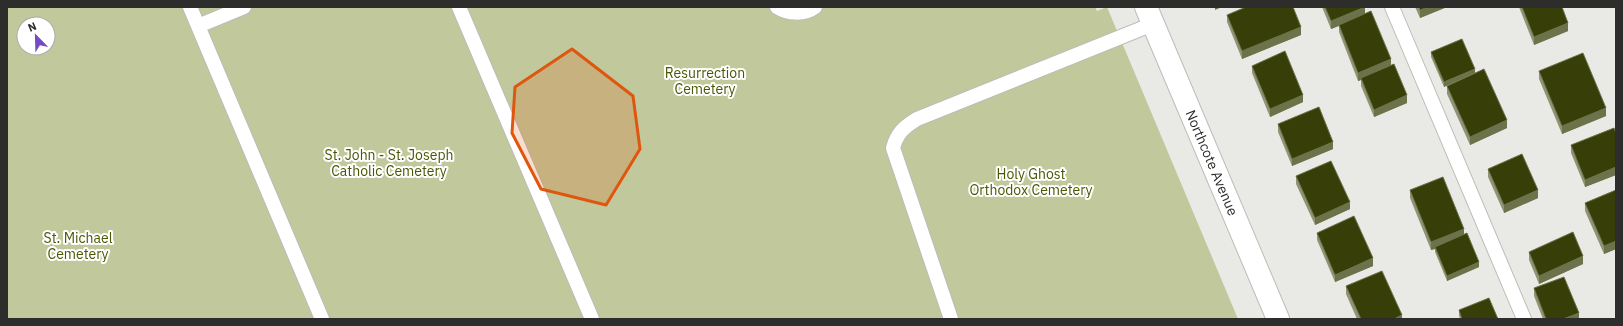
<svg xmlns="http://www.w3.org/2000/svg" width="1623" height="326" font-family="'IBM Plex Sans',sans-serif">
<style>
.green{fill:#c0c89c;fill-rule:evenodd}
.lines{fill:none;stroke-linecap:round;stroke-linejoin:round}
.lane-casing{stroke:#bcbdb8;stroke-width:16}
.street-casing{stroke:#bcbdb8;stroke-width:24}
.lane{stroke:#fff;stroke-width:14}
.street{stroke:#fff;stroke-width:22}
.wall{fill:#909476}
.shaded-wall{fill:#6c724a}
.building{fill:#373e08;stroke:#6c724a}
.marked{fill:#df570e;fill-opacity:0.2;stroke:#df570e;stroke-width:3;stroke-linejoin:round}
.labels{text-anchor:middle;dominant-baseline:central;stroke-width:4;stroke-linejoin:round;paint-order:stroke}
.park-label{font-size:14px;fill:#4c5603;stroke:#fff}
.street-label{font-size:14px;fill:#2d2d2b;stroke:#fff}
</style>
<rect width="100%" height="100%" fill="#e9eae5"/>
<path class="green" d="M 7,7 L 1095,7 L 1097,11 L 1107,7 L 1238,319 L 7,319 ZM 24,24 L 48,24 L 48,48 L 24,48 Z"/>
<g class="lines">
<g class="lane-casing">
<path id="lane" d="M 190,7 L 322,319
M 459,7 L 592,319
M 777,7 C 788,14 804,15 815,7
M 1392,7 L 1524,319
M 198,26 L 244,7
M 951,319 L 893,148 C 897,133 904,127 917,119 L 1153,24"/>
</g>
<g class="street-casing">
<g id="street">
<path id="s1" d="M 1146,7 L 1278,319"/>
</g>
</g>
<use href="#lane" class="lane"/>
<use href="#street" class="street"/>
</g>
<path class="wall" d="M 1322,7 L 1365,7 L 1365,14 L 1391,66 L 1407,103 L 1374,117 L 1361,86 L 1361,80 L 1358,81 L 1339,32 L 1339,26 L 1331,29 Z
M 1415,7 L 1447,7 L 1420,18 Z
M 1519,7 L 1562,7 L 1568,31 L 1534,45 Z
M 1227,15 L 1301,35 L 1242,59 L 1227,22 Z
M 1462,39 L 1444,87 L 1431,57 L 1431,52 Z
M 1252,66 L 1303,102 L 1270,117 L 1252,73 Z
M 1539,71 L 1606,116 L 1562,134 L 1539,79 Z
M 1447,86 L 1507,128 L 1470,145 L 1447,94 Z
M 1278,124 L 1333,149 L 1292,166 L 1278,132 Z
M 1616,133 L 1616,175 L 1585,187 L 1571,153 L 1571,145 Z
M 1488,169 L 1538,198 L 1504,213 L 1488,177 Z
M 1296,176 L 1350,209 L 1315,225 L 1296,184 Z
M 1410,190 L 1464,235 L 1479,267 L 1447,281 L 1435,252 L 1435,249 L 1431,250 L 1410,198 Z
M 1616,190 L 1616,249 L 1604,254 L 1585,211 L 1585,203 Z
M 1317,233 L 1373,266 L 1335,282 L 1317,240 Z
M 1529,252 L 1583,264 L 1539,284 L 1529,260 Z
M 1346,286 L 1402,319 L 1357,319 L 1346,294 Z
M 1534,288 L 1579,319 L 1543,319 L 1534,296 Z
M 1459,310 L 1498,319 L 1460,319 L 1459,315 Z"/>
<path class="shaded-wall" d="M 1215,7 L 1222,7 L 1215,10 Z
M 1365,7 L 1365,15 L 1331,29 L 1331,21 Z
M 1428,7 L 1447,7 L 1420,18 L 1420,10 Z
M 1568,23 L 1568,31 L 1534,45 L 1534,37 Z
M 1301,27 L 1301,35 L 1242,59 L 1242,51 Z
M 1391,59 L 1391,67 L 1361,78 L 1361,80 L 1358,81 L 1358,73 Z
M 1475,69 L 1475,73 L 1444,87 L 1444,82 Z
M 1303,95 L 1303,102 L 1270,117 L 1270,109 Z
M 1407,95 L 1407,103 L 1374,117 L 1374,110 Z
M 1606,108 L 1606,116 L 1562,134 L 1562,126 Z
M 1507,120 L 1507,128 L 1470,145 L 1470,137 Z
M 1333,142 L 1333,149 L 1292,166 L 1292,159 Z
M 1616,167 L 1616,175 L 1585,187 L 1585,180 Z
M 1538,190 L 1538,198 L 1504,213 L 1504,205 Z
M 1350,202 L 1350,209 L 1315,225 L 1315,218 Z
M 1464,229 L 1464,237 L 1435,247 L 1435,249 L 1431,250 L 1431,242 Z
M 1616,241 L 1616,249 L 1604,254 L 1604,246 Z
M 1583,256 L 1583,264 L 1539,284 L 1539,276 Z
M 1373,258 L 1373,266 L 1335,282 L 1335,275 Z
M 1479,262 L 1479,267 L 1447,281 L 1447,276 Z
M 1579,313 L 1579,319 L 1563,319 Z
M 1402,315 L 1402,319 L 1394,319 Z"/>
<path class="building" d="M 1246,7 L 1293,7 L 1301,27 L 1242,51 L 1227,15 Z
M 1325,7 L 1365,7 L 1331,21 Z
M 1419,7 L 1428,7 L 1420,10 Z
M 1522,7 L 1562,7 L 1568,23 L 1534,37 Z
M 1371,11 L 1391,59 L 1358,73 L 1339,25 Z
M 1462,39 L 1475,69 L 1444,82 L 1431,52 Z
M 1285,51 L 1303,95 L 1270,109 L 1252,66 Z
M 1583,53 L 1606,108 L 1562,126 L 1539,71 Z
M 1394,64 L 1407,95 L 1374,110 L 1361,78 Z
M 1484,69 L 1507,120 L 1470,137 L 1447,86 Z
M 1319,107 L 1333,142 L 1292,159 L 1278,124 Z
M 1614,128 L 1616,133 L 1616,167 L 1585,180 L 1571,145 Z
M 1522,154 L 1538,190 L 1504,205 L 1488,169 Z
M 1331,161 L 1350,202 L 1315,218 L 1296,176 Z
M 1443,177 L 1464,229 L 1431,242 L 1410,190 Z
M 1616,190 L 1616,241 L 1604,246 L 1585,203 Z
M 1354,216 L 1373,258 L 1335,275 L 1317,233 Z
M 1573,232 L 1583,256 L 1539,276 L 1529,252 Z
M 1467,233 L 1479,262 L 1447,276 L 1435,247 Z
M 1382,271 L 1402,315 L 1394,319 L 1361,319 L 1346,286 Z
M 1564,277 L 1579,313 L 1563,319 L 1546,319 L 1534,288 Z
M 1489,298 L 1498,319 L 1462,319 L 1459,310 Z"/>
<path class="marked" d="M 572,49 L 633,96 L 640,149 L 606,205 L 541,189 L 512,133 L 515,87 Z"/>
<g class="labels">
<g class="park-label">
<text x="705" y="73">Resurrection<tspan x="705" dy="16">Cemetery</tspan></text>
<text x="389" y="155">St. John - St. Joseph<tspan x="389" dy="16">Catholic Cemetery</tspan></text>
<text x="1031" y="174">Holy Ghost<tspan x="1031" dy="16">Orthodox Cemetery</tspan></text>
<text x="78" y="238">St. Michael<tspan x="78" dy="16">Cemetery</tspan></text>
</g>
<g class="street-label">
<text stroke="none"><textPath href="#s1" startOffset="169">Northcote Avenue</textPath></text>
</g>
</g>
<rect width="1623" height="326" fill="none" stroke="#2d2d2b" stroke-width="16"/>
<g transform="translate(36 36) rotate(337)"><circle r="19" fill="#ffffff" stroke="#ababaa"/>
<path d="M0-3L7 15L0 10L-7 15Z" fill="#774ac3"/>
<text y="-6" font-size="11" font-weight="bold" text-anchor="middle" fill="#2d2d2b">N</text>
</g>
</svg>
